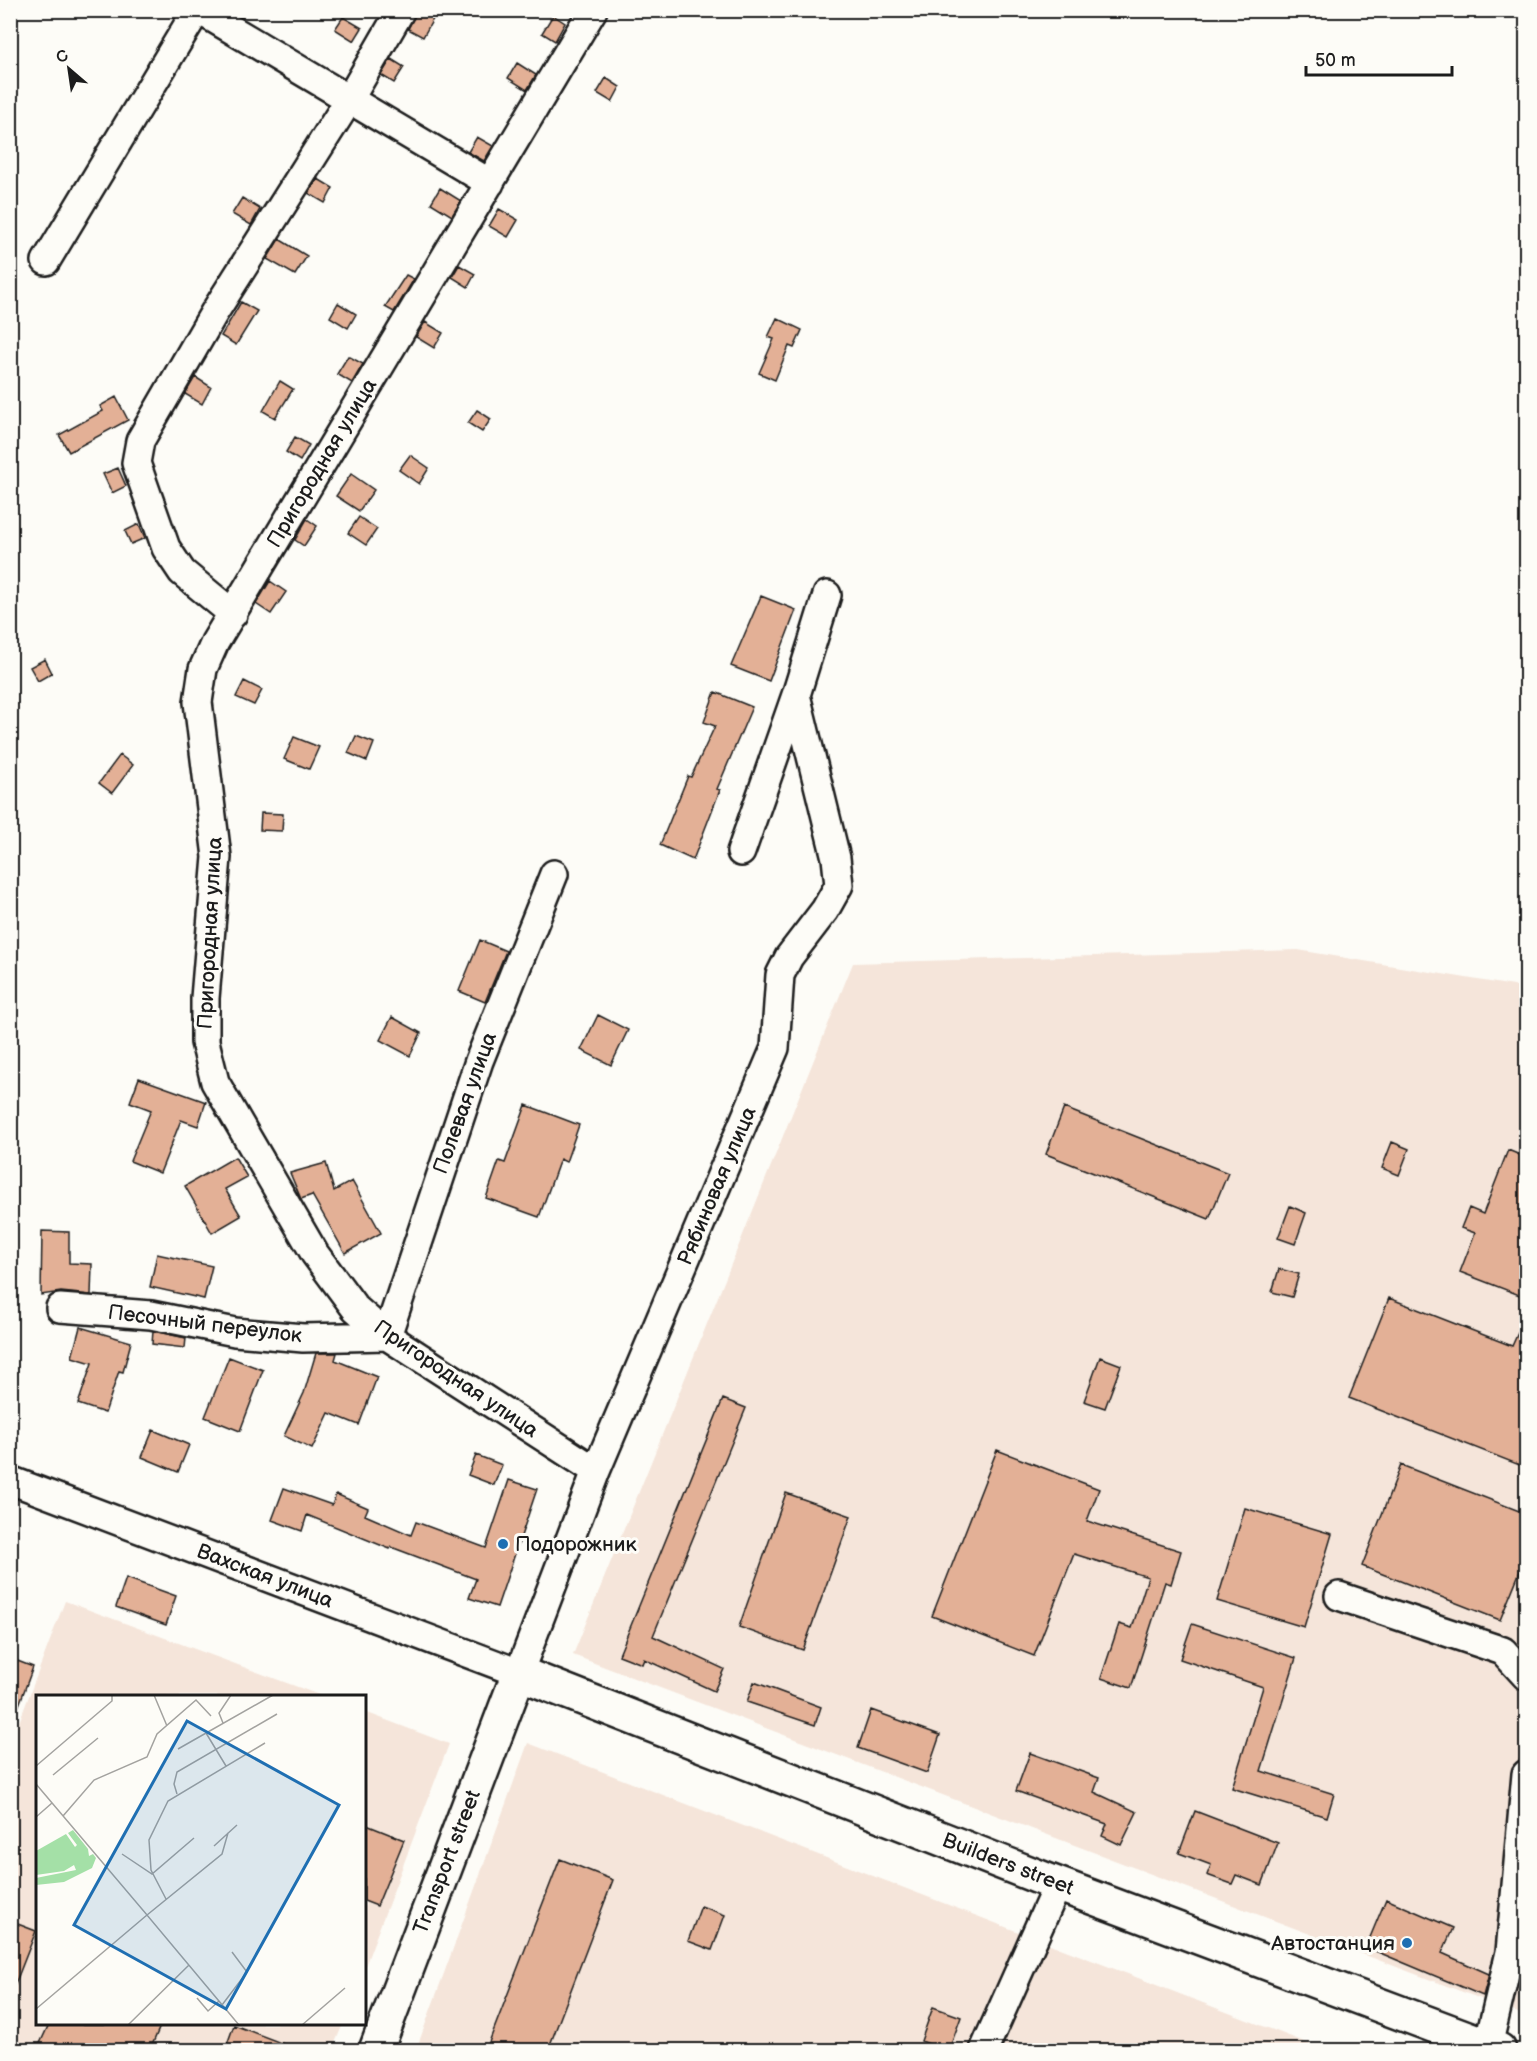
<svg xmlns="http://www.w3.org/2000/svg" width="1537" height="2061" font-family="'Balsamiq Sans',sans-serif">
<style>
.built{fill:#f5e5da}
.building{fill:#e3b096;stroke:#1c1c1c;stroke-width:1.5}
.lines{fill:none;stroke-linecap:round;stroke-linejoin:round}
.minor-casing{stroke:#1c1c1c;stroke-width:32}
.major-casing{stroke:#1c1c1c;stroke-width:38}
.minor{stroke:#fdfcf7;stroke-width:27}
.major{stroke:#fdfcf7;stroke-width:33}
.poi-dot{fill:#1f6fb2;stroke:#fdfcf7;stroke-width:2}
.labels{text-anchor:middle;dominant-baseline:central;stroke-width:6;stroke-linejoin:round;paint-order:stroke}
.street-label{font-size:21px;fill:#1c1c1c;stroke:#fdfcf7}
.poi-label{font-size:21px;fill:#1c1c1c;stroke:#fdfcf7;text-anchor:start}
.inset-road{fill:none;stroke:#a3a29f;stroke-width:1.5}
.view{fill:#1f6fb2;fill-opacity:0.15;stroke:#1f6fb2;stroke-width:3}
.inset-edge{fill:none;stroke:#1c1c1c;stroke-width:3}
</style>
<rect width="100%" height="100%" fill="#fdfcf7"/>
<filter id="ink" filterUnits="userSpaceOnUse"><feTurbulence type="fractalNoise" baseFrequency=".0167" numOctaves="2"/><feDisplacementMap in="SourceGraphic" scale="12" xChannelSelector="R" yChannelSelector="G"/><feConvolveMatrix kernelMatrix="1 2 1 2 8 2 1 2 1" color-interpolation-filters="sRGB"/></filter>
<g filter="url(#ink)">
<path class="built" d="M 1298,950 L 1526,988 L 1526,2016 L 573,1655 L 853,963 Z
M 65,1601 L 322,1696 L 38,1696 L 38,2024 L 343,2024 L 332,2050 L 11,2050 L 10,1746 Z
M 365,1712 L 449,1744 L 365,1966 Z
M 528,1743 L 1325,2050 L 416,2050 Z"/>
<path class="building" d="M 417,10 L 438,10 L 423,37 L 408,29 Z
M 553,15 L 565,23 L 555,41 L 542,33 Z
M 343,17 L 362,28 L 354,41 L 335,29 Z
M 391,59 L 404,67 L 394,83 L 381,75 Z
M 517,63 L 536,75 L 527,90 L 508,78 Z
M 606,78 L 620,87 L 612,102 L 597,93 Z
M 477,137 L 493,146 L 484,161 L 468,152 Z
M 318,179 L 333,188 L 325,203 L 308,193 Z
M 440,188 L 461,201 L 452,216 L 431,203 Z
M 242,198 L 260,209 L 251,225 L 232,214 Z
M 499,209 L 518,220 L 508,237 L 489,226 Z
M 279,239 L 307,256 L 295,275 L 267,259 Z
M 459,265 L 475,274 L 468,287 L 452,277 Z
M 406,275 L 414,279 L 394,312 L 385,307 Z
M 241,302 L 257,311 L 236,345 L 221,336 Z
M 338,303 L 356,314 L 348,328 L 330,317 Z
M 777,318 L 802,330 L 794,348 L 789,346 L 775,380 L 759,373 L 774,339 L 768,337 Z
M 425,322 L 443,333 L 434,348 L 416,337 Z
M 348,356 L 363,364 L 352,383 L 337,374 Z
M 195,377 L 211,387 L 202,404 L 185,394 Z
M 280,381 L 293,389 L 275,418 L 263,411 Z
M 116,397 L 128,420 L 69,452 L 59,435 L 103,411 L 100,406 Z
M 477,410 L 491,419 L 482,432 L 468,423 Z
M 295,437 L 309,445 L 300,461 L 286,452 Z
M 410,455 L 429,468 L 419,484 L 399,470 Z
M 118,468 L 126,486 L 112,493 L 103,474 Z
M 351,474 L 374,490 L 359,511 L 336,496 Z
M 359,517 L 377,529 L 366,545 L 348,533 Z
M 307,519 L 317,526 L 304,546 L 295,540 Z
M 139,524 L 145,538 L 131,544 L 125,531 Z
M 270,581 L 286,592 L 271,614 L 256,604 Z
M 761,596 L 796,610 L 769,681 L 731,666 Z
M 45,659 L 52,673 L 38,681 L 30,667 Z
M 244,681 L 262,690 L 254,705 L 236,697 Z
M 715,692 L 752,707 L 717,789 L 720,790 L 693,860 L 660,845 L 688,776 L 691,777 L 715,726 L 704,722 Z
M 356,736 L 374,743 L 367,761 L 348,753 Z
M 294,737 L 319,747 L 309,769 L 284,759 Z
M 120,755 L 133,765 L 112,793 L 99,783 Z
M 261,813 L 283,814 L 282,831 L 260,830 Z
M 480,940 L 506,951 L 485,1002 L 459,991 Z
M 598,1015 L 628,1030 L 611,1065 L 581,1050 Z
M 392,1017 L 421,1033 L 410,1056 L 380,1040 Z
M 139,1078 L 206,1102 L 198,1126 L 181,1120 L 160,1173 L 130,1161 L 151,1110 L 130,1102 Z
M 526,1105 L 579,1125 L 566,1162 L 560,1159 L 539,1217 L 486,1198 L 499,1161 L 505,1163 Z
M 1064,1108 L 1228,1173 L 1209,1219 L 1046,1154 Z
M 1392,1142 L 1409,1149 L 1399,1175 L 1382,1168 Z
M 1508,1150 L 1527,1158 L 1527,1298 L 1460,1272 L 1475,1233 L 1461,1228 L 1469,1208 L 1483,1214 Z
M 235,1157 L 247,1177 L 225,1189 L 241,1216 L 212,1233 L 185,1186 Z
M 326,1163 L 334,1191 L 352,1181 L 381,1233 L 345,1253 L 312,1195 L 301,1199 L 290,1173 Z
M 1290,1206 L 1306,1213 L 1295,1244 L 1278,1238 Z
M 42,1231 L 69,1232 L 69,1263 L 92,1264 L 91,1295 L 61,1292 L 41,1295 Z
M 157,1254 L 212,1266 L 204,1299 L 150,1287 Z
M 1279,1269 L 1299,1274 L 1292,1297 L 1272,1292 Z
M 1389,1298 L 1512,1346 L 1527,1313 L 1527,1468 L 1349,1398 Z
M 80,1327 L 131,1342 L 123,1372 L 119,1371 L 105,1413 L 78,1404 L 92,1363 L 72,1357 Z
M 153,1331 L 186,1338 L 185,1348 L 152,1344 Z
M 316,1353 L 337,1353 L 335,1360 L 377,1377 L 359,1425 L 329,1413 L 312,1449 L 284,1436 L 304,1393 Z
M 229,1357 L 263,1370 L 240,1431 L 205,1417 Z
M 1100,1357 L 1121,1365 L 1105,1408 L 1084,1401 Z
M 723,1399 L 746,1408 L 653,1636 L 724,1669 L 714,1691 L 644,1659 L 642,1664 L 619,1655 Z
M 153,1430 L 189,1445 L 178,1472 L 142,1457 Z
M 997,1450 L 1099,1489 L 1087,1521 L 1181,1551 L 1171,1584 L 1165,1582 L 1131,1688 L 1101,1678 L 1119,1624 L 1132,1628 L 1148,1577 L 1074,1554 L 1034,1656 L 932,1616 Z
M 476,1455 L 502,1465 L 494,1485 L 468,1475 Z
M 1401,1465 L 1527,1514 L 1527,1554 L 1500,1620 L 1362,1566 Z
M 509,1480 L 537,1489 L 497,1607 L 469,1598 L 476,1579 L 391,1547 L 390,1549 L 307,1515 L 302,1531 L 272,1520 L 284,1488 L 332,1505 L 336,1494 L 368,1508 L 365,1515 L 411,1535 L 416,1522 L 486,1548 Z
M 786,1493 L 851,1516 L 803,1650 L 739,1627 Z
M 1245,1508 L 1332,1534 L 1304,1627 L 1217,1601 Z
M 126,1578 L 176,1596 L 166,1625 L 116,1607 Z
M 1192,1624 L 1296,1658 L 1261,1771 L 1334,1794 L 1327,1817 L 1232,1788 L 1263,1687 L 1180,1659 Z
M 15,1660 L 33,1667 L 12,1724 L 10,1672 Z
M 754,1682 L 821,1707 L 815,1725 L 747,1702 Z
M 871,1710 L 940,1735 L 927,1773 L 858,1748 Z
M 1030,1753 L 1099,1778 L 1094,1792 L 1137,1812 L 1121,1845 L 1102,1836 L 1107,1824 L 1016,1791 Z
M 1195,1811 L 1278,1843 L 1262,1885 L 1236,1875 L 1232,1884 L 1207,1875 L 1211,1865 L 1179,1853 Z
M 364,1824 L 404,1840 L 377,1906 L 364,1901 Z
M 560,1859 L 613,1880 L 548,2050 L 486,2050 Z
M 1386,1899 L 1453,1928 L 1442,1953 L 1489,1974 L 1483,1996 L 1366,1947 Z
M 701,1906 L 725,1915 L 712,1950 L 688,1941 Z
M 10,1921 L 36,1931 L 12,1992 L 10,1992 Z
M 933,2007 L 961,2017 L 949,2050 L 926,2050 L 929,2044 L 921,2041 Z
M 49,2024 L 161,2024 L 150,2050 L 37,2050 Z
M 234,2025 L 297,2049 L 297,2050 L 225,2050 Z"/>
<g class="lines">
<g class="minor-casing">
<path id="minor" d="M 199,10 L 490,183
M 593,10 L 215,642 L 203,669 L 198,702 L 217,857 L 205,998 L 205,1042 L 215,1082 L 315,1254 L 355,1308 L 387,1336 L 596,1471
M 46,261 L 197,10
M 233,614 L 182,572 L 166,548 L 136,463 L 140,441 L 214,313 L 349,100 L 401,10
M 741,852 L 796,695 L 827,595
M 60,1308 L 151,1315 L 235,1332 L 303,1338 L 387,1336 L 479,1061 L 554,874
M 10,1480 L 519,1673 L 596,1471 L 775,1048 L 780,975 L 789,957 L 825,910 L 839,885 L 836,858 L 796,695
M 1339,1596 L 1503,1651 L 1526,1676
M 1488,2046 L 1510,1952 L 1526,1774
M 984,2050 L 1058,1884"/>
</g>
<g class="major-casing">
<path id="major" d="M 376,2050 L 519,1673 L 1049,1881 L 1499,2050"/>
</g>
<use href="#minor" class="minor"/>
<use href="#major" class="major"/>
</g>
</g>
<g class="poi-dot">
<circle cx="503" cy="1544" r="6"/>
<circle cx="1407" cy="1943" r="6"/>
</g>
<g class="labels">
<g class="street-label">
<text transform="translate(322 463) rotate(-59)">Пригородная улица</text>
<text transform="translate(210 933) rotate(-87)">Пригородная улица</text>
<text transform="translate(465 1103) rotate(-70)">Полевая улица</text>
<text transform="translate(717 1186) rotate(-67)">Рябиновая улица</text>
<text transform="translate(205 1324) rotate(7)">Песочный переулок</text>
<text transform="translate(456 1379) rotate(34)">Пригородная улица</text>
<text transform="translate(265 1576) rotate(21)">Вахская улица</text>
<text transform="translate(447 1862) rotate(-69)">Transport street</text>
<text transform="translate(1008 1864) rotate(21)">Builders street</text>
</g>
<g class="poi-label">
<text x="515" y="1544">Подорожник</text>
<text x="1395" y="1943" text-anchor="end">Автостанция</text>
</g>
</g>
<g transform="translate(36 1695)">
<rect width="330" height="330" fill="#fdfcf7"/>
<path d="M 37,135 L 52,154 L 53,161 L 57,159 L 60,163 L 56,173 L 28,187 L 0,190 L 0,183 L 40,175 L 38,170 L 28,176 L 0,180 L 0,156 L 30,139 L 39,152 L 41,150 L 32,138 Z" fill="#a4e0a7"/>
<path class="inset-road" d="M 118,0 L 131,31M 187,28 L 183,18 L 195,0M 170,38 L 190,71M 142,54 L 237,0M 0,71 L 76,6 L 76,0M 17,80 L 62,43M 0,89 L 111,220 L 186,159 L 192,138M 141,99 L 138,89 L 141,77 L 241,19M 27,121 L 58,85 L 111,62 L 121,39 L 160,5 L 175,21M 0,122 L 16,108M 178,151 L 201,130M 86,159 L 116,179 L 158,143M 130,204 L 115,175 L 113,145 L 132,106 L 229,48M 161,303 L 172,316 L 183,306M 186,310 L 211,277 L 196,257M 0,314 L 111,220 L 203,330M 92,330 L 153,270M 266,330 L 309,293"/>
<path class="view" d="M 151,26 L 303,110 L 190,314 L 38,230 Z"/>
<rect width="330" height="330" class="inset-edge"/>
</g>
<rect width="1537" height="2061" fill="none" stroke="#fdfcf7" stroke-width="36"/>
<rect x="18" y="18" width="1501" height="2025" fill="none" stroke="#1c1c1c" stroke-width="2" filter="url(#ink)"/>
<g transform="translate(69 69) rotate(331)" stroke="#fdfcf7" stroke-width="4.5" paint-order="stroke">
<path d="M0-4.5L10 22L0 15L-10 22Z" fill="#1c1c1c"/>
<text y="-9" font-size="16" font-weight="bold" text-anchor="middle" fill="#1c1c1c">С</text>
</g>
<path d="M1306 66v9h146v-9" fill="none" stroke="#1c1c1c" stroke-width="3"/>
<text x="1315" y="66" font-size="18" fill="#1c1c1c" stroke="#fdfcf7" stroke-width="4.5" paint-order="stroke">50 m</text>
</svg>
